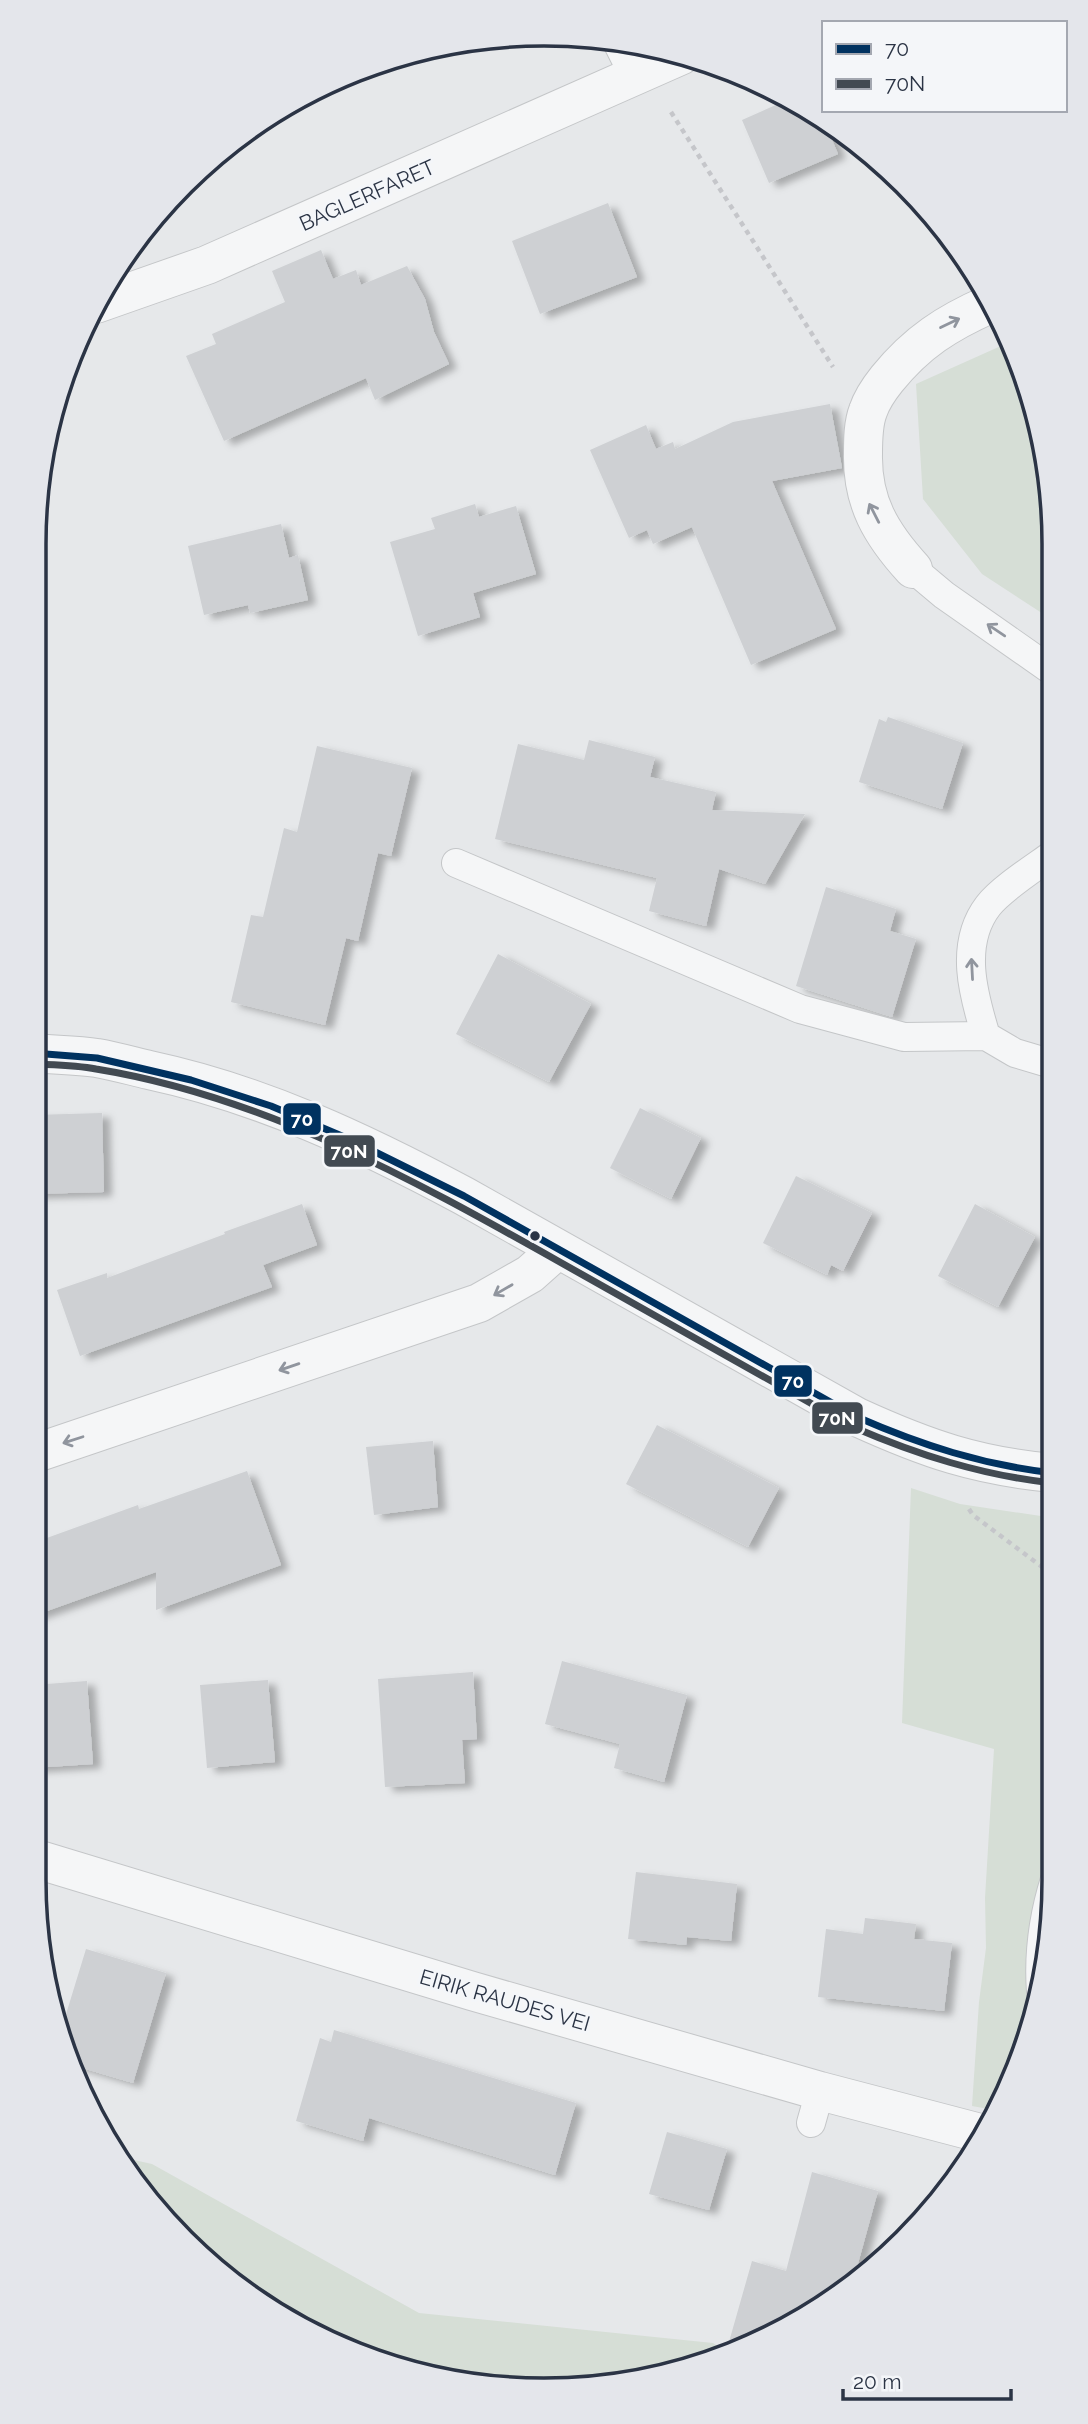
<svg xmlns="http://www.w3.org/2000/svg" width="1088" height="2424" font-family="Raleway,sans-serif">
<style>
.green{fill:#d6ded6}
.building{fill:#ced0d3;filter:url(#shadow)}
.lines{fill:none;stroke-linecap:round;stroke-linejoin:round}
.service-casing{stroke:#c4c6c8;stroke-width:30}
.minor-casing{stroke:#c4c6c8;stroke-width:40}
.tertiary-casing{stroke:#c4c6c8;stroke-width:40}
.path{stroke:#c5c6ca;stroke-width:4.5;stroke-dasharray:5 5;stroke-linecap:butt}
.service{stroke:#f5f6f7;stroke-width:28}
.minor{stroke:#f5f6f7;stroke-width:38}
.tertiary{stroke:#f5f6f7;stroke-width:38}
.bus-1-casing{stroke:#f4f6f9;stroke-width:12}
.bus-2-casing{stroke:#f4f6f9;stroke-width:12}
.bus-1{stroke:#003260;stroke-width:7}
.bus-2{stroke:#424a52;stroke-width:7}
.oneway{stroke:#90959e}
.bus-dot{fill:#2b3445;stroke:#f4f6f9;stroke-width:2.5}
.labels{text-anchor:middle;dominant-baseline:central;stroke-width:6;stroke-linejoin:round;paint-order:stroke}
.street-label{font-size:21px;fill:#2b3445;stroke:#f4f6f9}
.rim{fill:none;stroke:#2b3445;stroke-width:3.5}
.line-badge{stroke:#f4f6f9;stroke-width:2.5}
.badge-label{font-size:19px;text-anchor:middle;font-weight:bold;fill:#fff}
</style>
<defs>
<filter id="shadow"><feDropShadow dx="8" dy="4.5" stdDeviation="3.5" flood-color="#0004"/></filter>
</defs>
<rect width="100%" height="100%" fill="#e6e8ea"/>
<path class="green" d="M 1012,341 L 1016,348 L 1050,477 L 1051,619 L 982,574 L 923,499 L 916,384 Z
M 911,1488 L 960,1504 L 1054,1518 L 1055,1880 L 1045,1980 L 1016,2075 L 994,2110 L 972,2106 L 979,2002 L 986,1948 L 985,1898 L 994,1749 L 902,1723 Z
M 116,2156 L 152,2164 L 419,2313 L 713,2343 L 729,2354 L 708,2364 L 611,2386 L 445,2381 L 289,2323 L 160,2216 Z"/>
<path class="building" d="M 787,100 L 824,121 L 838,154 L 769,183 L 742,120 Z
M 608,203 L 637,277 L 540,314 L 512,241 Z
M 321,250 L 333,279 L 356,270 L 361,285 L 407,266 L 425,299 L 434,332 L 449,364 L 375,400 L 366,378 L 224,441 L 186,356 L 216,344 L 212,334 L 285,302 L 272,271 Z
M 830,404 L 842,468 L 772,481 L 836,629 L 751,665 L 692,527 L 653,544 L 647,530 L 629,538 L 590,450 L 646,425 L 656,449 L 673,442 L 675,449 L 733,422 Z
M 475,504 L 479,517 L 516,506 L 536,574 L 473,593 L 480,617 L 418,636 L 390,542 L 435,529 L 431,518 Z
M 281,524 L 289,558 L 298,555 L 308,600 L 250,613 L 248,605 L 204,615 L 188,546 Z
M 888,717 L 963,743 L 942,809 L 859,782 L 879,719 L 886,722 Z
M 589,740 L 655,757 L 650,777 L 716,792 L 712,810 L 805,814 L 765,884 L 719,869 L 706,926 L 649,911 L 657,878 L 495,839 L 518,744 L 584,760 Z
M 317,746 L 412,768 L 391,856 L 378,853 L 358,941 L 346,938 L 325,1025 L 231,1002 L 251,915 L 263,917 L 284,828 L 297,832 Z
M 826,887 L 896,909 L 890,931 L 916,939 L 892,1017 L 796,986 Z
M 498,954 L 591,1004 L 549,1082 L 456,1034 Z
M 640,1108 L 701,1138 L 671,1199 L 610,1168 Z
M 102,1113 L 104,1192 L 33,1194 L 33,1115 Z
M 796,1176 L 872,1213 L 843,1271 L 831,1265 L 827,1275 L 763,1243 Z
M 302,1204 L 317,1245 L 263,1265 L 272,1287 L 80,1356 L 57,1290 L 107,1273 L 107,1278 L 225,1234 L 224,1232 Z
M 975,1204 L 1035,1237 L 998,1307 L 938,1276 Z
M 657,1425 L 779,1488 L 748,1547 L 626,1484 Z
M 433,1441 L 438,1507 L 374,1515 L 366,1447 Z
M 247,1471 L 281,1565 L 156,1610 L 156,1572 L 33,1616 L 33,1543 L 138,1505 L 139,1509 Z
M 562,1661 L 687,1695 L 664,1782 L 614,1768 L 620,1744 L 545,1724 Z
M 473,1672 L 477,1739 L 462,1740 L 465,1783 L 385,1787 L 378,1679 Z
M 268,1680 L 275,1762 L 207,1768 L 200,1685 Z
M 87,1681 L 93,1764 L 33,1768 L 33,1685 Z
M 636,1872 L 737,1884 L 731,1941 L 687,1937 L 686,1945 L 628,1939 Z
M 865,1918 L 916,1924 L 914,1939 L 952,1943 L 944,2011 L 818,1997 L 826,1929 L 863,1934 Z
M 86,1949 L 166,1973 L 133,2083 L 69,2064 L 60,2045 L 59,2037 Z
M 334,2030 L 576,2103 L 555,2175 L 369,2118 L 363,2141 L 296,2121 L 320,2038 L 331,2042 Z
M 667,2132 L 727,2149 L 709,2210 L 649,2194 Z
M 812,2172 L 878,2191 L 854,2278 L 799,2323 L 725,2356 L 752,2261 L 786,2271 Z"/>
<g class="lines">
<g class="service-casing">
<path id="service" d="M 616,40 L 634,76
M 913,569 L 944,595 L 1051,670
M 1052,855 C 1034,868 1001,889 988,906 C 959,944 973,994 986,1036 L 1015,1053 L 1052,1064
M 456,863 L 800,1009 L 904,1037 L 986,1036
M 1041,1992 C 1038,1952 1043,1917 1055,1879
M 811,2123 L 820,2091"/>
</g>
<g class="minor-casing">
<path id="minor" d="M 96,304 L 207,265 L 682,55
M 913,569 C 881,534 862,502 863,454 C 863,440 863,424 868,411 C 872,399 879,389 887,379 C 917,342 947,323 990,304
M 33,1454 L 479,1303 L 530,1274 L 557,1250
M 33,1858 L 472,1991 L 820,2091 L 980,2133"/>
</g>
<g class="tertiary-casing">
<path id="tertiary" d="M 33,1053 C 54,1055 76,1055 97,1058 C 114,1061 132,1066 149,1070 C 261,1094 363,1142 464,1196 L 857,1417 C 927,1449 977,1466 1053,1473"/>
</g>
<path class="path" d="M 671,112 L 833,367
M 969,1509 L 973,1515 L 1054,1576
M 1054,1626 L 1042,1673 L 1054,1728
M 1052,1837 L 1051,1818 L 1054,1800"/>
<use href="#service" class="service"/>
<use href="#minor" class="minor"/>
<use href="#tertiary" class="tertiary"/>
<g class="bus-1-casing">
<path id="bus-1" d="M 33,1053 L 97,1058 L 191,1080 L 271,1106 L 349,1139 L 464,1196 L 857,1417 C 921,1445 983,1465 1053,1473"/>
</g>
<g class="bus-2-casing">
<path id="bus-2" d="M 33,1064 C 54,1065 76,1065 96,1069 C 263,1096 412,1179 558,1261 C 656,1316 754,1372 853,1427 C 918,1455 981,1475 1052,1483"/>
</g>
<use href="#bus-1" class="bus-1"/>
<use href="#bus-2" class="bus-2"/>
</g>
<defs><path id="oneway-shaft" d="M-6 0H5M1.5-3L5.5 0L1.5 3" fill="none" stroke-width="1.6" stroke-linecap="round" stroke-linejoin="round" transform="scale(1.75)"/></defs>
<g class="oneway">
<use href="#oneway-shaft" transform="translate(950 323) rotate(-26)"/>
<use href="#oneway-shaft" transform="translate(874 513) rotate(-117)"/>
<use href="#oneway-shaft" transform="translate(996 630) rotate(-146)"/>
<use href="#oneway-shaft" transform="translate(972 969) rotate(-93)"/>
<use href="#oneway-shaft" transform="translate(503 1290) rotate(150)"/>
<use href="#oneway-shaft" transform="translate(289 1367) rotate(161)"/>
<use href="#oneway-shaft" transform="translate(73 1440) rotate(162)"/>
</g>
<circle class="bus-dot" cx="535" cy="1236" r="6"/>
<g class="labels">
<g class="street-label">
<text transform="translate(367 195) rotate(-24)">BAGLERFARET</text>
<text transform="translate(505 2000) rotate(16)">EIRIK RAUDES VEI</text>
</g>
</g>
<path d="M0 0H1088V2424H0ZM544 46H544A498 498 0 0 1 1042 544V1880A498 498 0 0 1 544 2378H544A498 498 0 0 1 46 1880V544A498 498 0 0 1 544 46Z" fill="#e4e6eb" fill-rule="evenodd"/>
<path class="rim" d="M544 46H544A498 498 0 0 1 1042 544V1880A498 498 0 0 1 544 2378H544A498 498 0 0 1 46 1880V544A498 498 0 0 1 544 46Z"/>
<g class="line-badge">
<rect x="282" y="1102" width="40" height="34" rx="7" fill="#003260"/>
<rect x="323" y="1134" width="53" height="34" rx="7" fill="#424a52"/>
<rect x="773" y="1364" width="40" height="34" rx="7" fill="#003260"/>
<rect x="811" y="1401" width="53" height="34" rx="7" fill="#424a52"/>
</g>
<g class="badge-label">
<text x="302" y="1126">70</text>
<text x="349" y="1158">70N</text>
<text x="793" y="1388">70</text>
<text x="837" y="1425">70N</text>
</g>
<rect x="822" y="21" width="245" height="91" fill="#f4f6f9" stroke="#a4a8b1" stroke-width="2"/>
<rect x="836" y="44" width="35" height="10" fill="#003260" stroke="#a4a8b1" stroke-width="2"/>
<text x="885" y="56" font-size="21" fill="#2b3445">70</text>
<rect x="836" y="79" width="35" height="10" fill="#424a52" stroke="#a4a8b1" stroke-width="2"/>
<text x="885" y="91" font-size="21" fill="#2b3445">70N</text>
<path d="M843 2389v10h168v-10" fill="none" stroke="#2b3445" stroke-width="3.5"/>
<text x="853" y="2389" font-size="21" fill="#2b3445" stroke="#f4f6f9" stroke-width="5" paint-order="stroke">20 m</text>
</svg>
